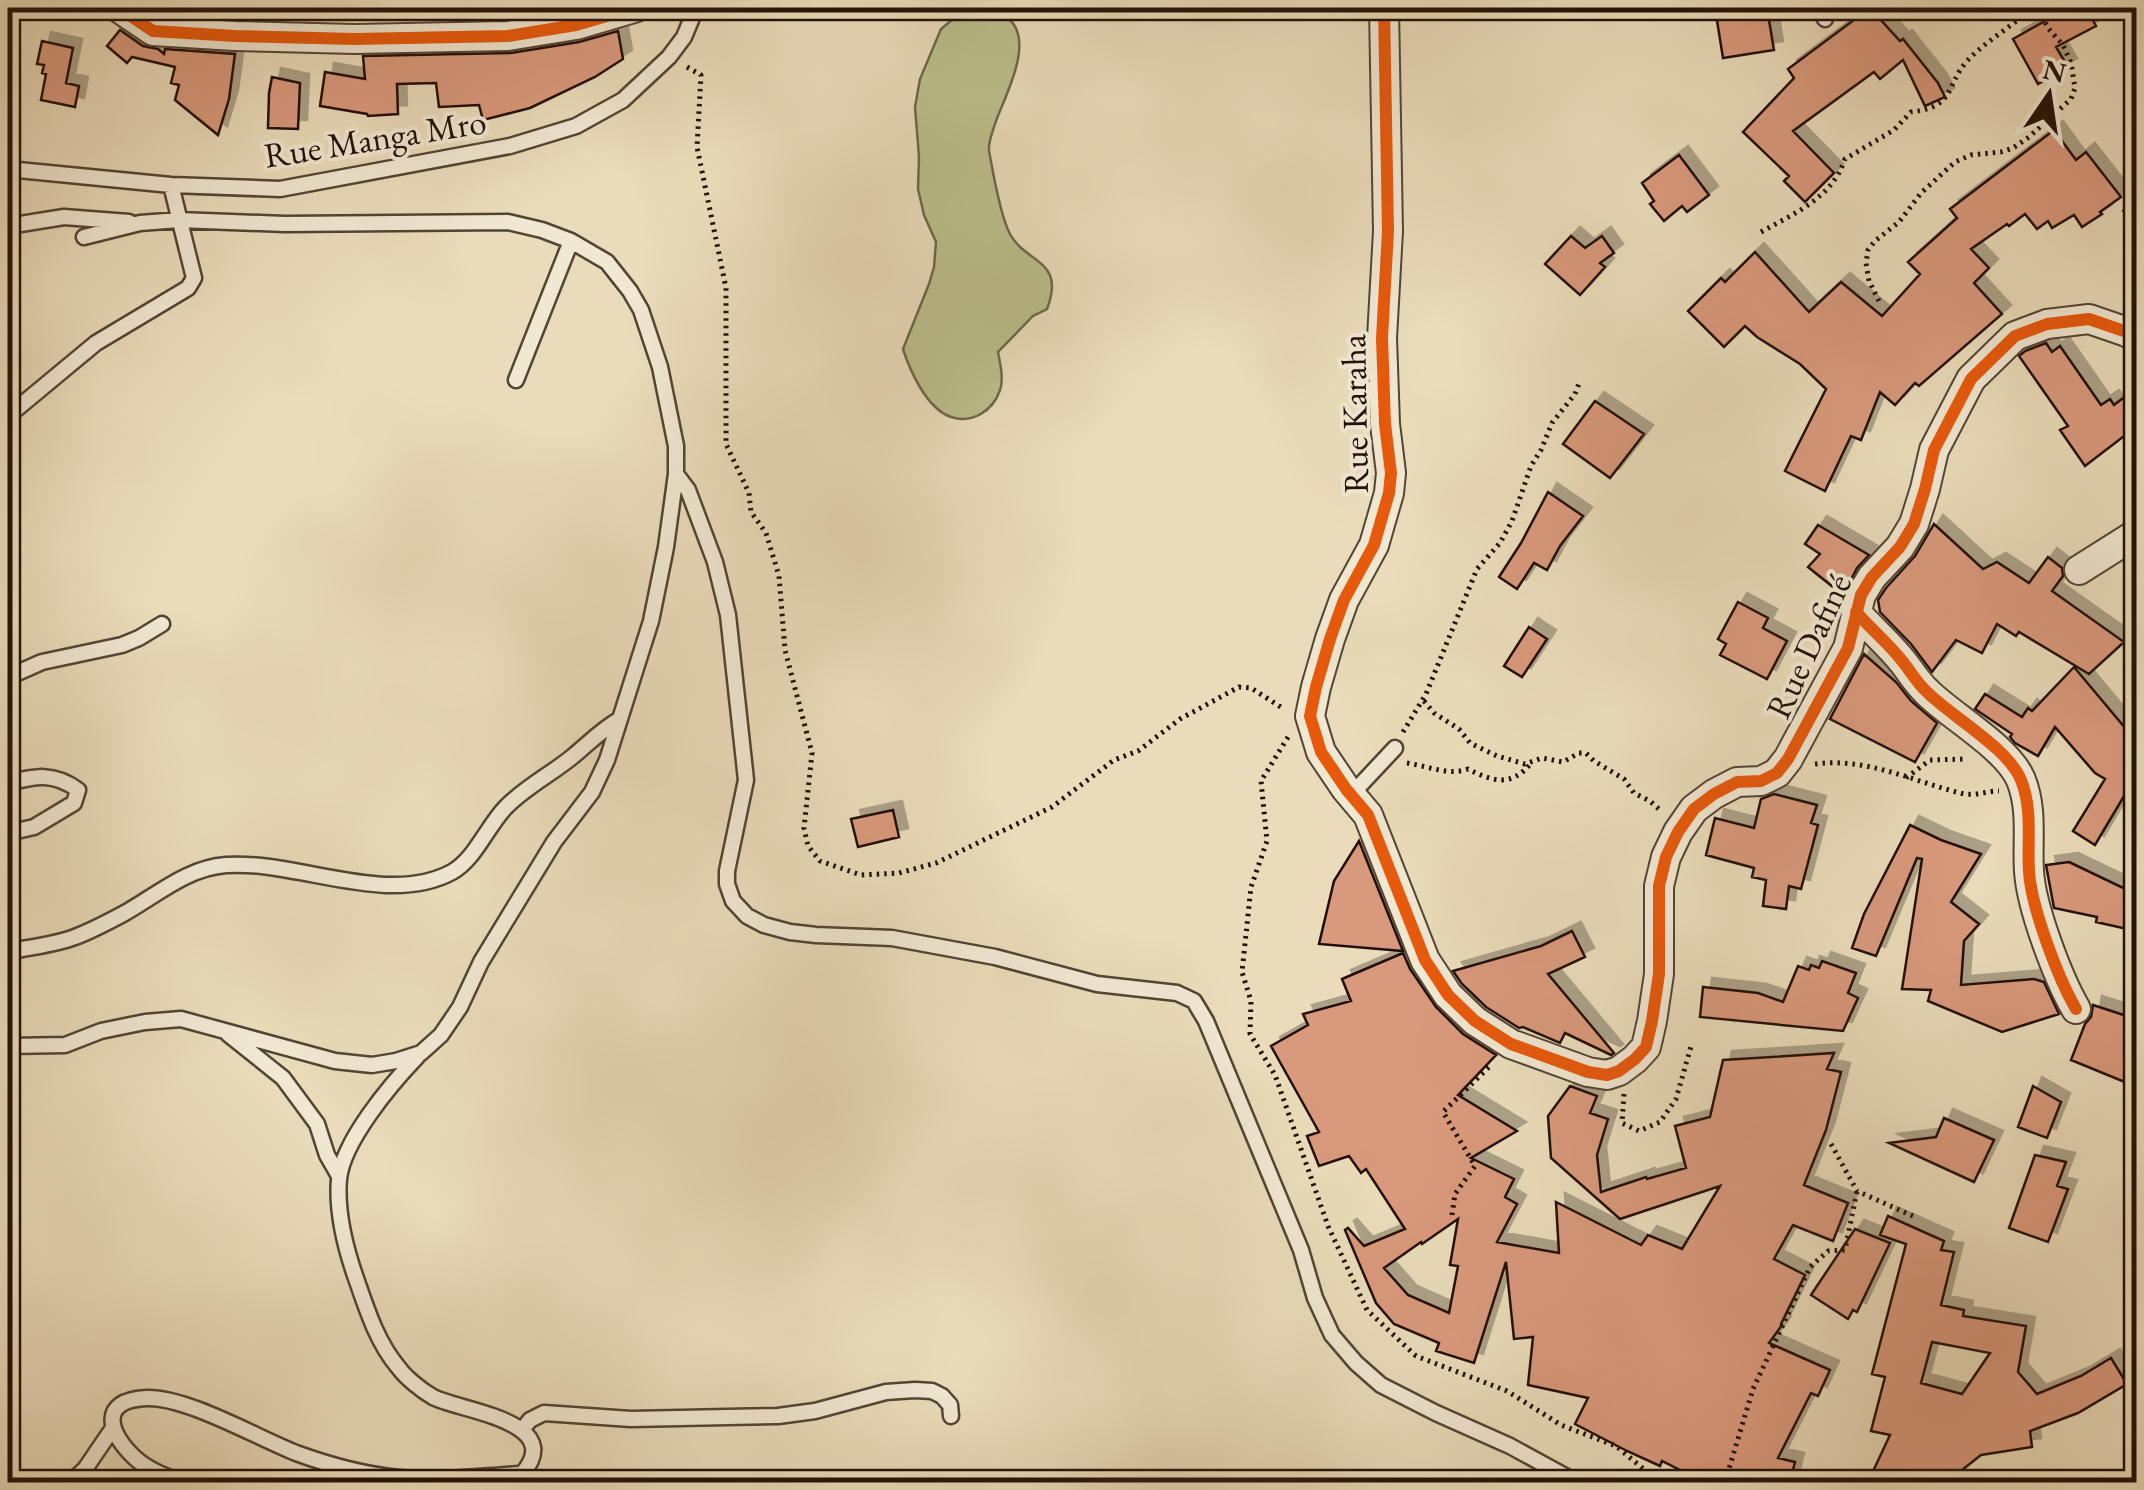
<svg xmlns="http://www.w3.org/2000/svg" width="2144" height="1490" font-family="'EB Garamond',serif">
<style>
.green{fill:#bbbf8c;stroke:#6e684a;stroke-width:2.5}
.building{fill:#d9997b;stroke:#221108;stroke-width:2.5;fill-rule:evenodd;filter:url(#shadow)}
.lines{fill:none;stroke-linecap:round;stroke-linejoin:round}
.lane-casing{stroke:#544434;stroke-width:19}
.street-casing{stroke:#544434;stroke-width:32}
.path{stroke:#221108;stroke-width:5;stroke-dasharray:2.5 5;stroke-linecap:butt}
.lane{stroke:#f1e8d2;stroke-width:14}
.street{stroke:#f1e8d2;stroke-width:28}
.cycleway-casing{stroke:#f1e8d2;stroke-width:19}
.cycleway{stroke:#e8590c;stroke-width:12}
.labels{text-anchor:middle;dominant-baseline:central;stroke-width:8;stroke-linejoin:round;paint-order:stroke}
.street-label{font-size:35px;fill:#221108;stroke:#f1e8d2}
</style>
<defs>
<filter id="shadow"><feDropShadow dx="9" dy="-9" stdDeviation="0" flood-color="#0004"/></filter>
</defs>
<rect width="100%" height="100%" fill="#eadcba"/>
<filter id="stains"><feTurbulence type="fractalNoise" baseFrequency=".002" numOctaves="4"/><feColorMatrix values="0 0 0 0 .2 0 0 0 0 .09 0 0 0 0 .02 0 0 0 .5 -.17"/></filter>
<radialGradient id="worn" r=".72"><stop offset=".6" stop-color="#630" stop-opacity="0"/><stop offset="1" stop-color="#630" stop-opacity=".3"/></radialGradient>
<path class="green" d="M 989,8 C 995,11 1004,14 1009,19 C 1035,42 1005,96 996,121 C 993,131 988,141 989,151 C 993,172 1000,216 1010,234 C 1026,264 1066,259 1047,309 L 1033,316 L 998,352 C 1000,363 1004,379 1000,390 C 993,411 972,424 951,417 C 927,409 910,371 903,349 L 929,284 L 934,267 L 936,242 L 924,215 L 918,189 L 919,157 L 915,107 L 920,79 L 941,29 L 958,15 Z"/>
<path class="building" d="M 502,8 L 574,8 L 497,19 L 497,9 L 502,10 Z
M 1715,8 L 1767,8 L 1774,50 L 1723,58 Z
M 1870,8 L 1900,41 L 1903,39 L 1938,83 L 1945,97 L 1925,106 L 1903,60 L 1880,79 L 1874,72 L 1793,131 L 1834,173 L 1805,202 L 1784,181 L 1789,176 L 1743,132 L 1794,78 L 1788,69 Z
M 2047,8 L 2086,8 L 2096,26 L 2056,47 L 2068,67 L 2038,84 L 2013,39 L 2052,17 Z
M 120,30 L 143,46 L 158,49 L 164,54 L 165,49 L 235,54 L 229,99 L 218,135 L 175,100 L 179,85 L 171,83 L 175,67 L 132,57 L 127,63 L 107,46 Z
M 618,31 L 623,59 L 595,77 L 530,108 L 483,120 L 479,105 L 439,107 L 436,83 L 397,84 L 398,114 L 368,116 L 367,114 L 320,106 L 325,72 L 365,79 L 363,56 L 511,53 L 579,42 Z
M 42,41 L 73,48 L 66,83 L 79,86 L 75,107 L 41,100 L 46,74 L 42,73 L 44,65 L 37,64 Z
M 272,77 L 300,83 L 298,129 L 268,128 L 269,93 Z
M 2054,130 L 2076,160 L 2086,152 L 2121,197 L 2100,212 L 2102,214 L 2082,227 L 2074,215 L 2052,228 L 2048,221 L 2037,229 L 2025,214 L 2009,226 L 2007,224 L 1971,249 L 1989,268 L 1974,283 L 2002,314 L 1919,386 L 1915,383 L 1895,405 L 1880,392 L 1861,440 L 1851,436 L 1825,491 L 1785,471 L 1826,389 L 1800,364 L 1757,337 L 1745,326 L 1724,347 L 1688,311 L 1721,278 L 1725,282 L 1755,252 L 1809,312 L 1841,282 L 1882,316 L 1920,274 L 1908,262 L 1957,218 L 1950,209 Z
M 1679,155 L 1709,195 L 1687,212 L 1682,206 L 1664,221 L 1650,204 L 1654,201 L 1642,183 Z
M 1571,236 L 1585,248 L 1602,236 L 1614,253 L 1600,263 L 1605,267 L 1580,295 L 1545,264 Z
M 2046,343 L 2052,352 L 2060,346 L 2101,405 L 2110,399 L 2114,405 L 2136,388 L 2136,427 L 2085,466 L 2060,430 L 2068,426 L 2019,356 L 2025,351 Z
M 1595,401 L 1644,434 L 1610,478 L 1563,444 Z
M 1548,492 L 1583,516 L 1560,546 L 1547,570 L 1534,563 L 1517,589 L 1499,577 L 1521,543 Z
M 1934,524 L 1983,569 L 1997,562 L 2029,583 L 2048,557 L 2062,568 L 2063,576 L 2052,591 L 2124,642 L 2089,674 L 2019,632 L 2016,636 L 1997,624 L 1982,653 L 1956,640 L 1932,672 L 1911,644 L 1880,612 L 1878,600 L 1886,588 L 1915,556 Z
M 1818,525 L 1869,555 L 1857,568 L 1843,595 L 1808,567 L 1820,554 L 1805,544 Z
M 1738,602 L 1768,618 L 1763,628 L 1787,641 L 1767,679 L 1720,655 L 1726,644 L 1718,639 Z
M 1529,627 L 1547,639 L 1522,677 L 1504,666 Z
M 1864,654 L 1896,682 L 1911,701 L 1937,723 L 1915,762 L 1830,719 Z
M 2074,667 L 2136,741 L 2136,796 L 2127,791 L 2095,845 L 2073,831 L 2105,779 L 2095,773 L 2055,727 L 2038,756 L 2015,743 L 2010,737 L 2012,734 L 1975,709 L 1985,694 L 2022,717 L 2028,708 L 2032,711 Z
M 1774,794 L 1817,805 L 1811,823 L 1818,825 L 1801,889 L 1789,886 L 1786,909 L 1763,906 L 1766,880 L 1752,877 L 1754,868 L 1706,855 L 1715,818 L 1754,828 L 1761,799 Z
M 893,810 L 899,837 L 858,847 L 851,819 Z
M 1910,825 L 1941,840 L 1981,854 L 1951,902 L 1979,924 L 1964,941 L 1961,985 L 2034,979 L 2044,982 L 2059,1014 L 2002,1032 L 1928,1001 L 1931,990 L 1902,989 L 1922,859 L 1917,858 L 1876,956 L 1852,948 L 1864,914 Z
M 1359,841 L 1403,951 L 1319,944 L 1334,881 Z
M 2069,862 L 2136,894 L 2136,931 L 2096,922 L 2097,917 L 2054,908 L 2046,865 Z
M 1572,931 L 1585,957 L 1548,974 L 1614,1053 L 1611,1055 L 1565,1033 L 1560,1043 L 1523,1027 L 1519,1028 L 1486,1007 L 1462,984 L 1453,971 L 1541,946 Z
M 1403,953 L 1410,969 L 1436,1007 L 1463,1034 L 1496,1055 L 1458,1095 L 1517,1131 L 1471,1158 L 1514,1179 L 1505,1197 L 1517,1204 L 1497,1242 L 1559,1253 L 1556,1202 L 1641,1245 L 1648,1235 L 1682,1249 L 1720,1186 L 1620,1219 L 1551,1158 L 1548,1116 L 1570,1086 L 1597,1096 L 1590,1113 L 1608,1119 L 1597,1155 L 1601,1192 L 1646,1177 L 1647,1179 L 1686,1168 L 1675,1126 L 1710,1117 L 1723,1060 L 1834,1053 L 1827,1069 L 1841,1072 L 1826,1130 L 1804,1185 L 1848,1203 L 1833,1241 L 1793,1225 L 1774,1259 L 1805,1275 L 1781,1324 L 1782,1325 L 1769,1343 L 1830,1370 L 1818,1396 L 1811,1393 L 1778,1458 L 1795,1462 L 1790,1482 L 1750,1482 L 1717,1473 L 1712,1482 L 1704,1482 L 1662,1461 L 1660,1466 L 1627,1451 L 1575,1424 L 1588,1398 L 1528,1385 L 1533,1337 L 1514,1339 L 1506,1262 L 1474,1363 L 1436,1351 L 1439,1343 L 1394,1324 L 1376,1303 L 1345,1230 L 1348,1228 L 1364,1246 L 1405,1229 L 1366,1169 L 1361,1173 L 1349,1156 L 1319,1166 L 1307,1136 L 1319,1132 L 1271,1046 L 1308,1025 L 1303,1014 L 1351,1001 L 1342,979 ZM 1458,1219 L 1450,1265 L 1458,1266 L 1449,1313 L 1408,1295 L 1384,1268 L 1421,1242 L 1422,1244 Z
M 1822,961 L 1856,973 L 1848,993 L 1858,998 L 1843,1031 L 1700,1017 L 1703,987 L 1758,993 L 1783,1002 L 1798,966 L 1809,970 L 1811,965 L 1819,968 Z
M 2093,1005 L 2136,1019 L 2136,1072 L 2132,1085 L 2071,1060 L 2085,1024 L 2091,1017 Z
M 2033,1086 L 2061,1102 L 2047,1138 L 2018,1127 Z
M 1944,1118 L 1994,1140 L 1974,1182 L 1889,1143 L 1936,1137 Z
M 2035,1155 L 2066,1162 L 2057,1186 L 2068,1189 L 2048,1242 L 2009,1228 Z
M 1888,1216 L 1944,1241 L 1941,1250 L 1954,1252 L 1941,1305 L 1964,1310 L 1963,1316 L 2026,1326 L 2018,1372 L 2037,1394 L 2081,1376 L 2111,1358 L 2127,1384 L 2078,1413 L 2030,1431 L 2032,1447 L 1981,1455 L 1947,1482 L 1868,1482 L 1890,1435 L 1871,1431 L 1885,1377 L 1872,1374 L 1906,1244 L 1880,1235 ZM 1932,1342 L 1990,1353 L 1962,1394 L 1921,1383 Z
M 1855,1229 L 1890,1243 L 1857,1312 L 1853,1310 L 1848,1319 L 1811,1295 Z"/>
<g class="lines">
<g class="lane-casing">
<path id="lane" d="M 1818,8 L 1825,19
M 8,169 L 171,185 L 280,189 L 510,146 L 576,126 L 623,100 L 669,57 L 684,37 L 696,8
M 8,226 L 64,217 L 129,222
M 516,380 L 571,241
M 8,416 L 96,343 L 188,288 L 194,278 L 171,185
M 676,474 L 688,490 L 715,562 L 728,615 L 746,780 L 727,871 L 727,884 L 733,901 L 747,916 L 764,925 L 790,932 L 816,935 L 892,938 L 995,957 L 1097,984 L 1177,993 L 1194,1001 L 1206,1021 L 1301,1250 L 1315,1298 L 1332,1335 L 1356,1363 L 1381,1385 L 1436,1413 L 1510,1446 L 1576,1482
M 8,677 L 42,662 L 122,645 L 139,638 L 162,624
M 8,783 C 35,776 54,772 78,790 L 74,803 L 34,827 L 8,833
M 1351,795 L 1395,748
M 8,952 C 29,947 54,945 75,937 C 91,931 108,922 123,914 C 156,896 186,868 226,865 C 298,860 387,907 452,872 C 475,859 487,827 505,808 C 525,787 550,775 572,757 C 589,743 600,731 620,719
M 228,1034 L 283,1078 L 317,1124 L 327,1155 L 339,1176
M 8,1046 L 65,1045 L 101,1031 L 145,1022 L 181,1019 L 335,1061 L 372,1065 L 396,1061 L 421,1053 L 441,1035 L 460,1007 L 481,962 L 515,906 L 554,842 L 592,792 L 607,760 L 651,621 L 666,547 L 676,474 L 676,446 L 660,367 L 641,310 L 630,291 L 607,262 L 571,241 L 542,230 L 508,222 L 285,224 L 179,220 L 140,223 L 84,237
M 522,1430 L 530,1420 L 544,1413 L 631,1419 L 778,1416 L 815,1411 L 886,1392 L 915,1390 L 932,1391 L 942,1396 L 950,1405 L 951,1416
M 71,1482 L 85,1469 L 113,1428
M 182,1482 C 166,1477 148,1470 135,1458 C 108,1433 98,1400 147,1398 C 187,1397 256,1437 296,1453 C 329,1465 366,1475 400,1478 C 441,1482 482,1476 522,1474 C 568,1421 460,1411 433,1397 C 421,1390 406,1378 398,1367 C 378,1343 368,1313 358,1284 C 346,1251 336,1214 339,1179 C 343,1141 391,1084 417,1057"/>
</g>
<g class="street-casing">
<path id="street" d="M 119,8 L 153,31 L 235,36 L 355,39 L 508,36 L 576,25 L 634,8
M 1384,8 L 1388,231 L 1382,338 L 1385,424 L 1391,473 L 1389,493 L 1374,545 L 1344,600 L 1330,639 L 1316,687 L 1310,716 L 1321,752 L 1346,789 L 1368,815 L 1425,960 L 1448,995 L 1475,1021 L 1511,1044 L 1588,1072 L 1607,1075 L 1619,1071 L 1635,1059 L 1646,1047 L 1652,1021 L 1659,974 L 1659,886 L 1666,857 L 1678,832 L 1694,809 L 1714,794 L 1737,782 L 1761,781 L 1777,773 L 1788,759 L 1848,648 L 1861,595 L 1872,577 L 1900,547 L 1914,524 L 1925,489 L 1934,450 L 1971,379 L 2015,336 L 2047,324 L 2089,319 L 2127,332 L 2136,338
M 2079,570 L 2136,534
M 1856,612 C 1871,629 1889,644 1903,662 C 1911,672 1917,683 1927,692 C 1952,717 2008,748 2021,780 C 2033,810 2027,841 2029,871 C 2031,907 2058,978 2076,1009"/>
</g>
<path class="path" d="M 687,67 L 701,75 L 697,147 L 726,288 L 726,444 L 749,493 L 751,512 L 766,533 L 779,576 L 785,650 L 812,753 L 804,828 L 808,846 L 820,861 L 861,875 L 899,873 L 936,863 L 1052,807 L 1114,760 L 1138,751 L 1180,719 L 1239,687 L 1251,688 L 1284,709
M 2123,209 L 2136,219
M 1761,232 C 1795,213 1832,198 1845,159 L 1894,130 L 1911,112 C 1956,107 1945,86 1967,61 C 1984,43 2011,26 2031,10
M 1879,301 L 1869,281 L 1866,263 L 1868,250 L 1875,241 L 1899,222 L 1921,193 L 1955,162 L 1971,155 L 2001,152 L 2013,148 L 2029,137 L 2071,99 L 2075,88 L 2071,63 L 2063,45 L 2048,28 L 2039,10 L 2031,10 L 2030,8
M 1424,701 L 1434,713 L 1459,729 L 1470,743 L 1497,756 L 1525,764 L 1542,758 L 1563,762 L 1579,753 L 1586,753 L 1594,761 L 1624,779 L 1634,793 L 1650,801 L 1660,810
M 1403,732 L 1426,694 L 1477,569 L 1500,543 L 1512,521 L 1531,466 L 1541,450 L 1552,423 L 1575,394 L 1580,381
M 1288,737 L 1261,781 L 1267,841 L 1251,887 L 1242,972 L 1251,1001 L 1250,1034 L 1275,1075 L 1328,1226 L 1367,1310 L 1416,1356 L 1507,1391 L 1561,1425 L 1616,1446 L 1659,1482
M 1407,763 C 1427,766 1449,776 1468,769 C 1492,781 1511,788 1531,763
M 1815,764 C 1865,757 1913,781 1960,793 C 1973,797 1986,791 1999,791
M 1906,778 L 1930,760 L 1967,759
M 1624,1094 L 1622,1123 L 1639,1131 L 1660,1122 L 1676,1099 L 1692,1043
M 1831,1144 L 1857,1191 L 1915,1217
M 1452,1215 L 1455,1194 L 1475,1166 L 1443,1112 L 1492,1064
M 1725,1482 L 1753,1389 L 1810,1267 L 1828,1251 L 1845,1250 L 1857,1191"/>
<use href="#lane" class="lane"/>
<use href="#street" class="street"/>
<g class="cycleway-casing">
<path id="cycleway" d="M 119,8 L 153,31 L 235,36 L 355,39 L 508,36 L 576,25 L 634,8
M 1384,8 L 1388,231 L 1382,338 L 1385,424 L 1391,473 L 1389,493 L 1374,545 L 1344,600 L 1330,639 L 1316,687 L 1310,716 L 1321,752 L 1346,789 L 1368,815 L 1425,960 L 1448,995 L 1475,1021 L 1511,1044 L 1588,1072 L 1607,1075 L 1619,1071 L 1635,1059 L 1646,1047 L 1652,1021 L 1659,974 L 1659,886 L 1666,857 L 1678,832 L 1694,809 L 1714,794 L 1737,782 L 1761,781 L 1777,773 L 1788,759 L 1848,648 L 1861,595 L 1872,577 L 1900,547 L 1914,524 L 1925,489 L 1934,450 L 1971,379 L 2015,336 L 2047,324 L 2089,319 L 2127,332 L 2136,338
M 1856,612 C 1871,629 1889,644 1903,662 C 1911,672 1917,683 1927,692 C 1952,717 2008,748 2021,780 C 2033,810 2027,841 2029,871 C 2031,907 2058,978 2076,1009"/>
</g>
<use href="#cycleway" class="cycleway"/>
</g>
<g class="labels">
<g class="street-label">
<text transform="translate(375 138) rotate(-9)">Rue Manga Mro</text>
<text transform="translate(1354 414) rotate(-91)">Rue Karaha</text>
<text transform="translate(1808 646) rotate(-65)">Rue Dafiné</text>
</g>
</g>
<rect width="2144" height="1490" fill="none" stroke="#eadcba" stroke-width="40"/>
<rect x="10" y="10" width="2124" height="1470" fill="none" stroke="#221108" stroke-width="5"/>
<rect x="20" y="20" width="2104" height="1450" fill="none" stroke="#221108" stroke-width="2.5"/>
<g transform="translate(2049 95) rotate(13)" stroke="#f1e8d2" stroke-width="8" paint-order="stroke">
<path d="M0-8L18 38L0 25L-18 38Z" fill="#221108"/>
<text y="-15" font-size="28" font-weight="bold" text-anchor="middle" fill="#221108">N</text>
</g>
<rect width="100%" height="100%" filter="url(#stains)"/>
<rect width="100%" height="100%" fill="url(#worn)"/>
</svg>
